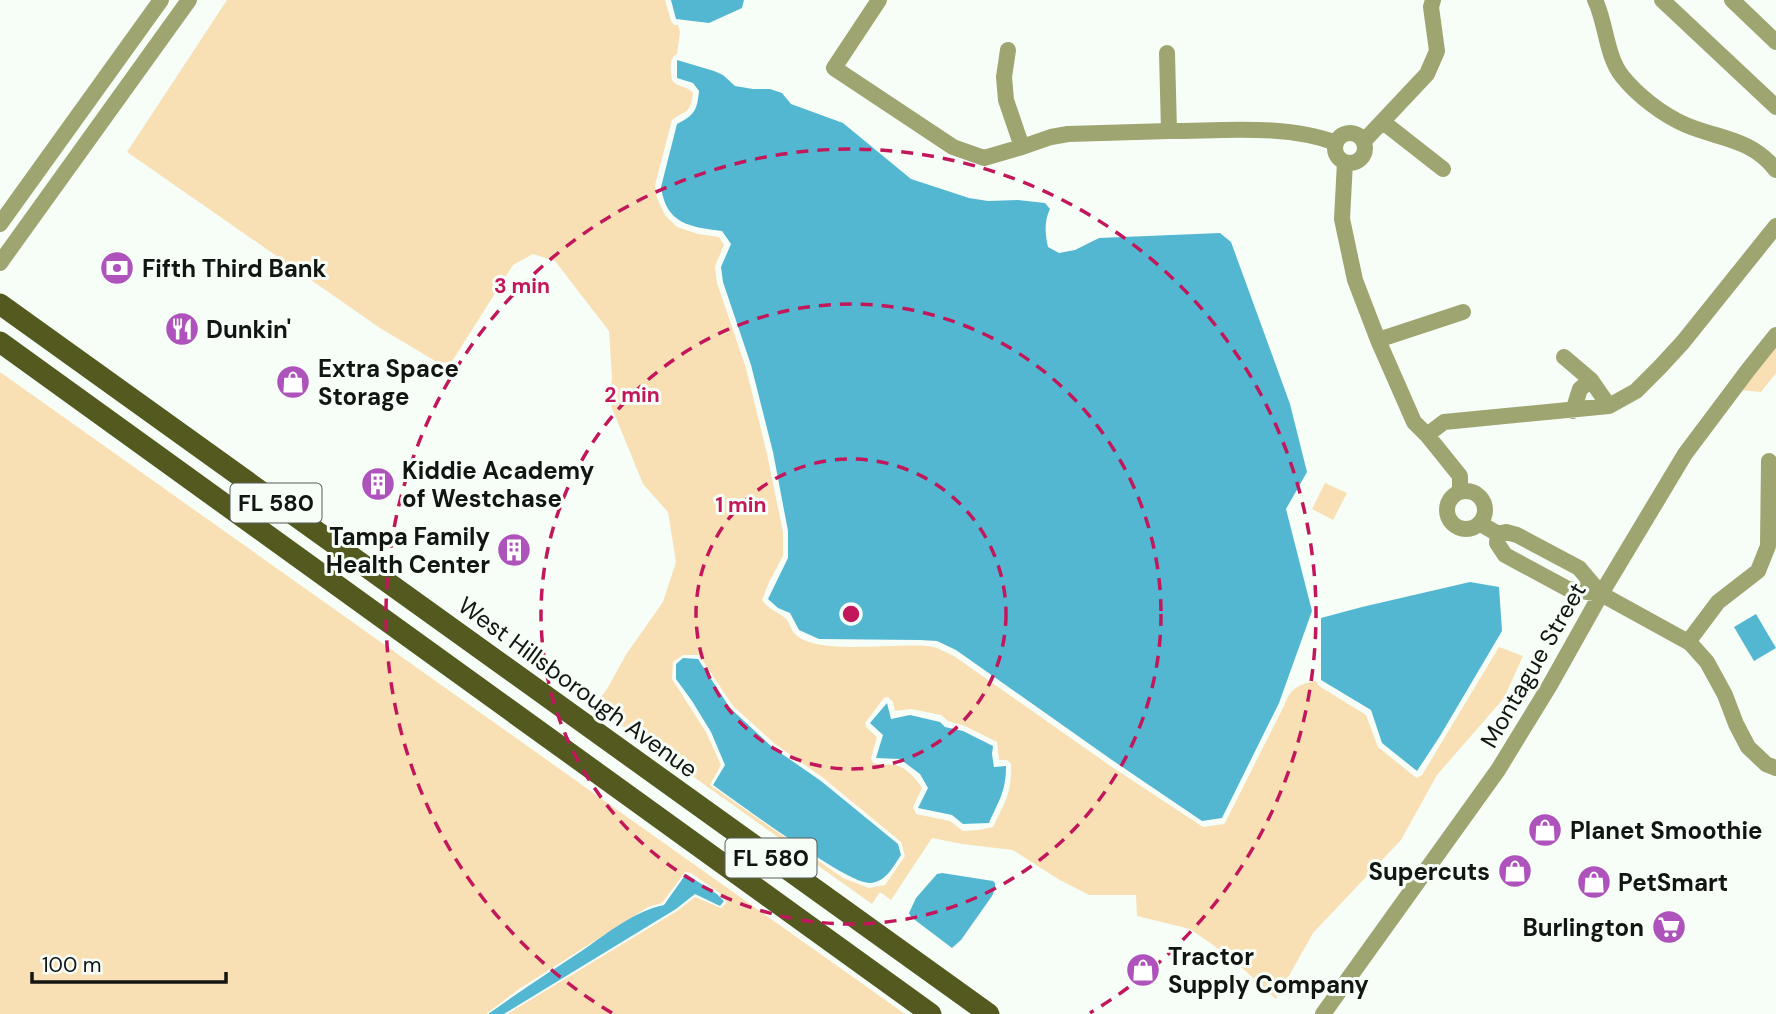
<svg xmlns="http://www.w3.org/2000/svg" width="1776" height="1014" font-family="'DM Sans',sans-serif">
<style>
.green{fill:#f9dfb4;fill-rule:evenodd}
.water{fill:#53b7d2}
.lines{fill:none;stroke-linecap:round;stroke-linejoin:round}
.minor{stroke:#9ea571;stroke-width:16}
.major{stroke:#545a1f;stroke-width:21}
.ring{fill:none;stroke:#c2185b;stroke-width:3.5;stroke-dasharray:12 9}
.labels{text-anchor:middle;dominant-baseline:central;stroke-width:6;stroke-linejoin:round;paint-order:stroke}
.shield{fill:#f6fef7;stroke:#565b57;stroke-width:2}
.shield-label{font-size:23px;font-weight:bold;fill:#121512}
.poi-label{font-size:24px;font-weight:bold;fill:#121512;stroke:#f6fef7;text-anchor:start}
.street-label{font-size:24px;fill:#121512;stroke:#f6fef7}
.centre{fill:#c2185b;stroke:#f6fef7;stroke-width:3.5}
.ring-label{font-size:21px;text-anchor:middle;font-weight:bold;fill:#c2185b;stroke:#f6fef7;stroke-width:6;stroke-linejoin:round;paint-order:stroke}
</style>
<rect width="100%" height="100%" fill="#f6fef7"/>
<path class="green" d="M 227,0 L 665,0 L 671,21 L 674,25 L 678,25 L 680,32 L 677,54 C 668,58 671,72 672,80 C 677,88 687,85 693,93 C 690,115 687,109 672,120 L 655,185 L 657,198 L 665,215 L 677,227 L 698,234 L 719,237 L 724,245 L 715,266 L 717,283 L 746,368 L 767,454 L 783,532 L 783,556 L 769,582 L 762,600 C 770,611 781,613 787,620 C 790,624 791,630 795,634 C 818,657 901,641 934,647 C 940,649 947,653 954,656 L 1109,765 L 1203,827 L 1224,824 L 1226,821 L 1284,706 C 1290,689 1298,684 1316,681 L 1319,686 L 1366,715 L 1378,747 L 1414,776 L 1417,778 L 1422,775 L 1499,647 L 1523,656 L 1504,698 L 1437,775 L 1401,840 L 1313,933 L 1276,999 L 1229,956 L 1190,929 L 1137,916 L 1136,895 L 1089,895 L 1058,879 L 1013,850 L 962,844 L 932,838 L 891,900 L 880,892 L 872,904 L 594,706 L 607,689 L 627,653 L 663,602 L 676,562 L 668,512 L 643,484 L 610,403 L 612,377 L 609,331 L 555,261 L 533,254 L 513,265 L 451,363 L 437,362 L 380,328 L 127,152 ZM 683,655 L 699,655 L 733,706 L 775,744 L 822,777 L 901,842 L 905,856 L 885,885 L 869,888 L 843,878 L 710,785 L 721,765 L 706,732 L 672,679 L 673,662 ZM 888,697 L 893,702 L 895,711 L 911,709 L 941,715 L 948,721 L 965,726 L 997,742 L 999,760 L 1007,760 L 1011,764 C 1012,793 1005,802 993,827 L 979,830 L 963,831 L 950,821 L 916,814 L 913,807 L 922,788 C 916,779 907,768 896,765 C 888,764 880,765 873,763 L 871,758 L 877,737 L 867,728 L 865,723 L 884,698 Z
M 1776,346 L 1776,373 L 1761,392 L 1741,390 Z
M 0,372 L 905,1014 L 507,1014 L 677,911 L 695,897 L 721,908 L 727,902 L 718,892 L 691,873 L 685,872 L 662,903 L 648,907 L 519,989 L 486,1014 L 0,1014 Z
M 1325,483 L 1347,493 L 1333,520 L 1312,509 Z"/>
<path class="water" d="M 671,0 L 744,0 L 742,8 L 709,23 L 676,19 Z
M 677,60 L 714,71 L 723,75 L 735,86 L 753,89 L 770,89 L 782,93 L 791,104 L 843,123 L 911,179 L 969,198 L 988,201 L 1018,200 L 1045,203 L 1050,209 C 1044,221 1045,234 1048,247 L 1059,253 L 1075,250 L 1099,238 L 1220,233 L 1231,242 L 1290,404 L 1307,472 L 1286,509 L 1312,611 L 1279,703 L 1222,818 L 1202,821 L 1112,760 L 956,650 L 937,641 L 920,640 L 819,639 L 799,630 L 790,613 L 778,608 L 768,599 L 788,558 L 788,531 L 773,452 L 751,365 L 723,282 L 721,267 L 731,244 L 722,231 C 690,227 666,224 661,187 L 677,124 C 695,115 697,110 699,91 L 693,83 L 677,78 Z
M 1470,582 L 1499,587 L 1502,631 L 1440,736 L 1417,771 L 1382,743 L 1371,710 L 1321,680 L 1321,618 L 1362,607 Z
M 1756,614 L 1776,648 L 1754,661 L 1734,627 Z
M 683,658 L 698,659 L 730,708 L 772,747 L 821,781 L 898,844 L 901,855 C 893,867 886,882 870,883 C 849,885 737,802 713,785 L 725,765 L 711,732 L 692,701 L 676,679 L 676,664 Z
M 887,703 L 891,719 L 910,715 L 940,722 L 945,727 L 963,731 L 993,746 L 992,754 L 994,767 L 1006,766 C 1006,792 999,800 989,823 L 963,824 L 952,815 L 918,808 L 928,788 L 920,774 L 900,759 L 876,758 L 883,735 L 870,723 Z
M 942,873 L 993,881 L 995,883 L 995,889 L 992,896 L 961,940 L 952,948 L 911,917 L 909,913 L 916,898 L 937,874 Z
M 686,874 L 717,894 L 724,901 L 720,906 L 695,894 L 676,909 L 504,1014 L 488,1014 C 519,992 551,971 583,950 C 606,934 636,910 664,905 Z"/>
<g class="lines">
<path class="minor" d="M 879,0 L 834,68 L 953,147 L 984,158 L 1022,147 L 1006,100 L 1004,77 L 1008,50
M 1595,0 C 1606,22 1606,56 1622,76 C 1638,96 1663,115 1686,125 C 1719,139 1751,138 1776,170
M 1662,0 L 1776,107
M 1732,0 L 1776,42
M 1383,122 L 1443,169
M 1169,131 C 1222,131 1286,124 1336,143
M1335 148a15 15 0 1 1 30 0a15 15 0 1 1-30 0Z
M 1364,141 L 1427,74 L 1437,51 L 1431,7 L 1433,0
M 1022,147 L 1051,137 L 1068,134 L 1169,131 L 1167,53
M 1345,162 L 1342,219 L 1355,280 L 1378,340 L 1463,312
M 0,224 L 161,0
M 0,263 L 189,0
M 1378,340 L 1414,422 L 1427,435 L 1460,476 L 1460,490
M 1609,406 L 1636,391 L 1660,367 L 1683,342 L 1776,226
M 1573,411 L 1580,389 L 1591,380
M 1427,435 L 1444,422 L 1609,406 L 1591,380 L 1564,357
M1447 510a19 19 0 1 1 38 0a19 19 0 1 1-38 0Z
M 1481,524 L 1498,534 L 1506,532 L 1517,535 L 1579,568 L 1601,594
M 1498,534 L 1497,543 L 1505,555 L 1568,589 L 1601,594 L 1690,643 L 1707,662 L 1725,695 L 1736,724 L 1748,747 L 1766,764 L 1776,768
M 1688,642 L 1718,602 L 1758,571 L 1768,546 L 1769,461
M 1323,1014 L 1498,770 L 1550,685 L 1601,594 L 1685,454 L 1748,370 L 1776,335"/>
<path class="major" d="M 0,304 L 989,1014
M 0,342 L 931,1014"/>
</g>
<g class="ring">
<circle cx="851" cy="614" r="155"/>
<circle cx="851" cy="614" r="310"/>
<path d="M612 1013A465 465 0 1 1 1090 1013"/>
</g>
<defs>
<g id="bank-disc" transform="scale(1.75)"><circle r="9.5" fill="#ae52bc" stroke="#f6fef7"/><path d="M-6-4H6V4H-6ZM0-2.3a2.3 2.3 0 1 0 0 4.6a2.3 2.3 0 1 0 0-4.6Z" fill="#fff"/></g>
<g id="restaurant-disc" transform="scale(1.75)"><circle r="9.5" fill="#ae52bc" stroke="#f6fef7"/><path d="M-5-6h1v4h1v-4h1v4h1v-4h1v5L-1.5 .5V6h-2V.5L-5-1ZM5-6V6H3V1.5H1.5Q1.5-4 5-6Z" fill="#fff"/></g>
<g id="shop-disc" transform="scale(1.75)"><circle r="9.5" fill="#ae52bc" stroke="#f6fef7"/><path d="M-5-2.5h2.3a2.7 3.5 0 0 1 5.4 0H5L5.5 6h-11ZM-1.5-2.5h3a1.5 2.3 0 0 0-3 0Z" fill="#fff"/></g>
<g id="building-disc" transform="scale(1.75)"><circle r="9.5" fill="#ae52bc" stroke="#f6fef7"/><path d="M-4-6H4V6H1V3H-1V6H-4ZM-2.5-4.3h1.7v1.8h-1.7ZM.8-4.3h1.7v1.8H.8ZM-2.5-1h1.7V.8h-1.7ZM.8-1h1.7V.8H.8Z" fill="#fff"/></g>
<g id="supermarket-disc" transform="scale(1.75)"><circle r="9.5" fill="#ae52bc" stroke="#f6fef7"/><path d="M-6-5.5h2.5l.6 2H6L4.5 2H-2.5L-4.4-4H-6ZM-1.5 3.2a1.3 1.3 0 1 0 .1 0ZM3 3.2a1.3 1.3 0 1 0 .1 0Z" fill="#fff"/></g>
</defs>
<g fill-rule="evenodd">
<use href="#bank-disc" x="117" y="268"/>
<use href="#restaurant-disc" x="182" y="329"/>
<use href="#shop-disc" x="293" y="382"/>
<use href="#building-disc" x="378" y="484"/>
<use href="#building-disc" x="514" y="550"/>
<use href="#shop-disc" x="1545" y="830"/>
<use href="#shop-disc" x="1515" y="871"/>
<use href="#shop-disc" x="1594" y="882"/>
<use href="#supermarket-disc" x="1669" y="927"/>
<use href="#shop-disc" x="1143" y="970"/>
</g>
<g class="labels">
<g class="shield">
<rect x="230.5" y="483.5" width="91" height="39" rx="5"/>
<rect x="725.5" y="838.5" width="91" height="39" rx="5"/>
</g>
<g class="shield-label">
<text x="276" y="503">FL 580</text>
<text x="771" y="858">FL 580</text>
</g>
<g class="poi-label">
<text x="142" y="268">Fifth Third Bank</text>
<text x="206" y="329">Dunkin'</text>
<text x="318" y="368">Extra Space<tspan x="318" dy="28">Storage</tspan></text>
<text x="402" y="470">Kiddie Academy<tspan x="402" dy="28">of Westchase</tspan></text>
<text x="490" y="536" text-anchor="end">Tampa Family<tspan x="490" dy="28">Health Center</tspan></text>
<text x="1570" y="830">Planet Smoothie</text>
<text x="1490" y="871" text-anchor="end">Supercuts</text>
<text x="1618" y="882">PetSmart</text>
<text x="1644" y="927" text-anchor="end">Burlington</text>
<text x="1168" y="956">Tractor<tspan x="1168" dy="28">Supply Company</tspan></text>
</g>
<g class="street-label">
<text transform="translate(1533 665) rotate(-60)">Montague Street</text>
<text transform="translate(578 687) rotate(36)">West Hillsborough Avenue</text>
</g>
</g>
<circle cx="851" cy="614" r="10" class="centre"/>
<g class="ring-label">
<text x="522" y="293">3 min</text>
<text x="632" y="402">2 min</text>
<text x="741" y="512">1 min</text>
</g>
<path d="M32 972v10h194v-10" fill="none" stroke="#121512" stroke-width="3.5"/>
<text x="42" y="972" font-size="21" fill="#121512" stroke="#f6fef7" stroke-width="5" paint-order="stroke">100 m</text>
</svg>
